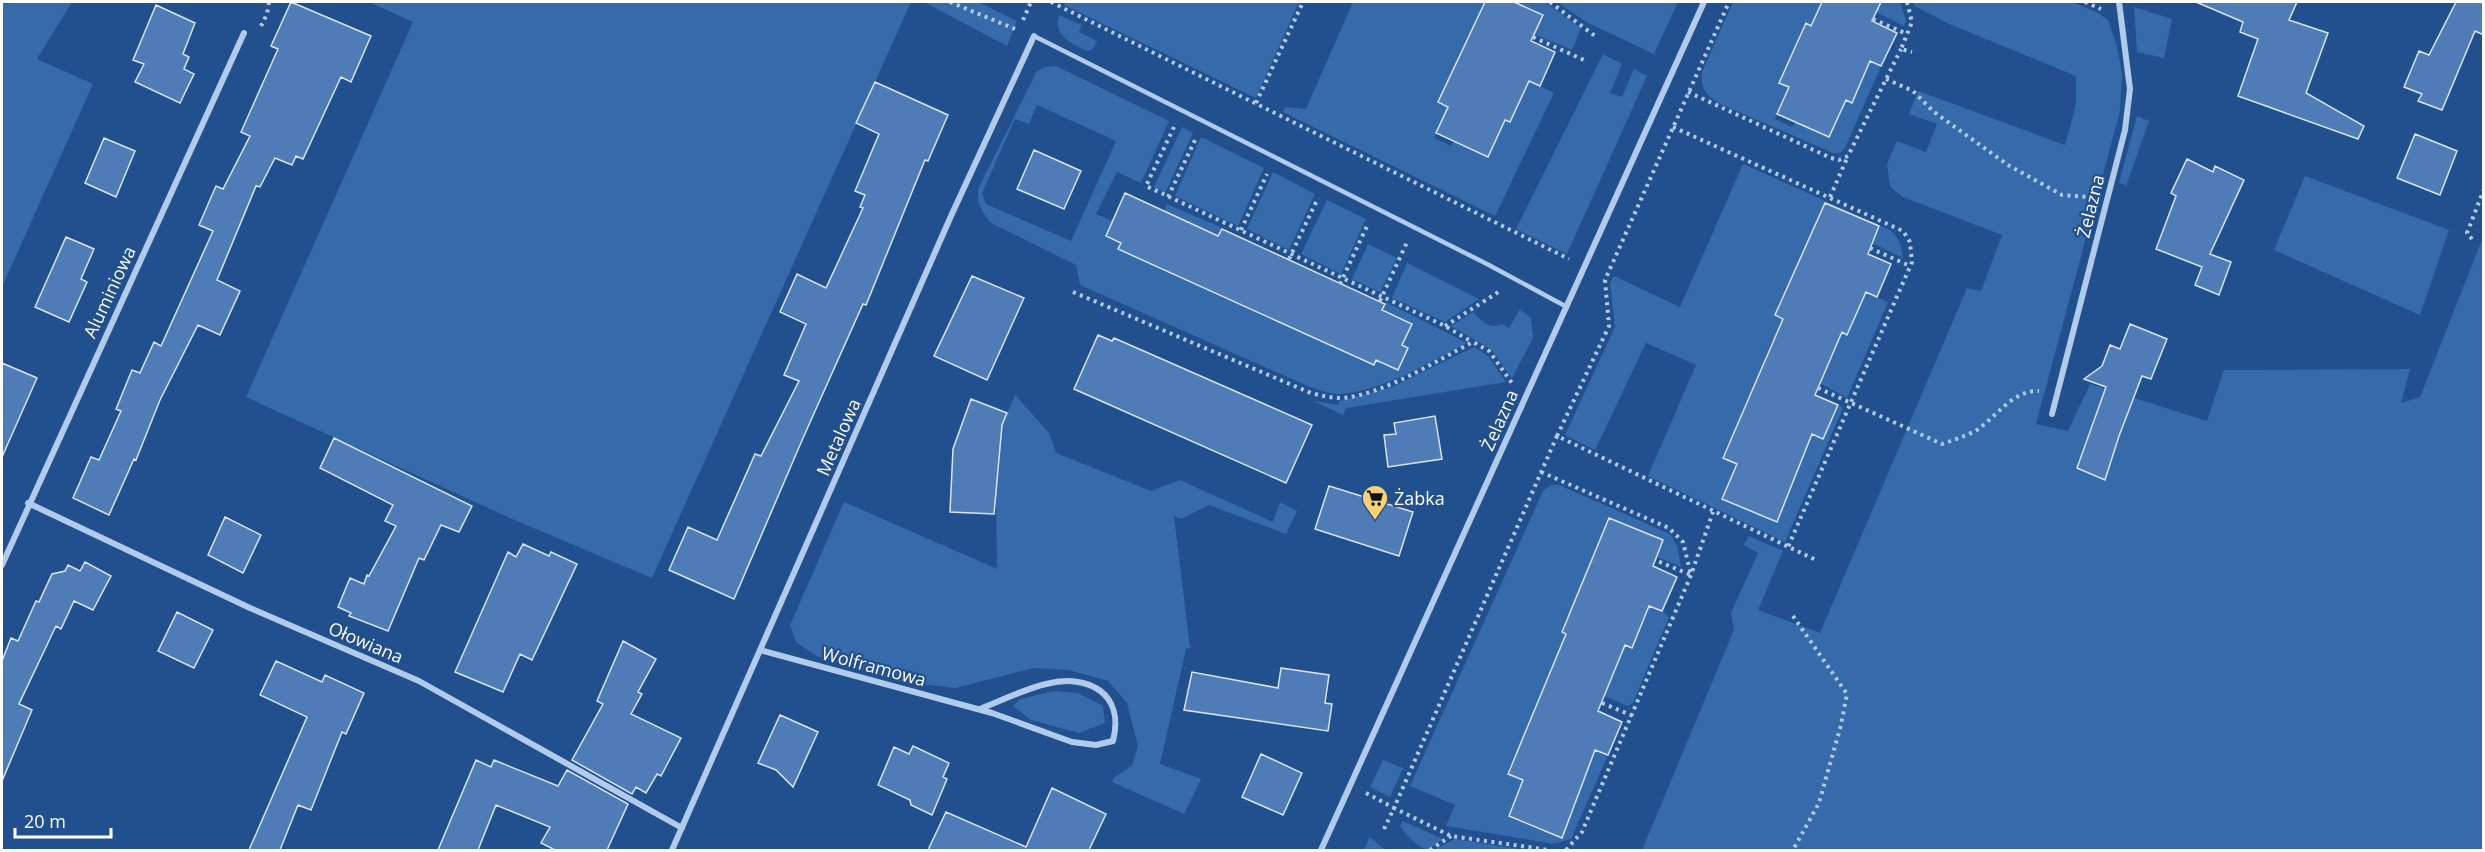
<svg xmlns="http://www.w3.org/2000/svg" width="2485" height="852" font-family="'Open Sans',sans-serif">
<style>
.green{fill:#366aab;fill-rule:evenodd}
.building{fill:#4f7cb7;stroke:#d6e5f9;stroke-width:1.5}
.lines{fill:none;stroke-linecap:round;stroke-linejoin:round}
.path{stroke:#b1cbec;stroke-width:4;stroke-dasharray:3 4.5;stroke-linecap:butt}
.service{stroke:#b1cbec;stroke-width:4.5}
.minor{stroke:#b1cbec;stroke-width:6}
.labels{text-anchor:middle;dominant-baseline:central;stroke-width:4.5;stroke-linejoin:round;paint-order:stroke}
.street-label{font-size:18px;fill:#fff;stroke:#22508e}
.poi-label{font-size:18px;fill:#fff;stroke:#22508e;text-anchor:start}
</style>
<rect width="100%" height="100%" fill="#22508e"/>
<path class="green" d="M 2,2 L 72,2 L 37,59 L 93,84 L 2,287 Z
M 369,2 L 911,2 L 652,578 L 512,519 L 246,397 L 413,22 Z
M 924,2 L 978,2 L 1017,21 L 1007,46 Z
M 1066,2 L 1299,2 L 1256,98 L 1064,5 Z
M 1353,2 L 1484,2 L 1481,8 L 1486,11 L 1457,60 L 1451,87 L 1446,85 L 1438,102 L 1448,107 L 1434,138 L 1451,146 L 1454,141 L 1488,157 L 1497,117 L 1510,122 L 1518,105 L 1524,78 L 1554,93 L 1495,216 L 1283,112 L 1285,107 L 1306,109 Z
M 1514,2 L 1545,2 L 1581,28 L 1572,50 L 1534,34 L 1543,15 Z
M 1557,2 L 1678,2 L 1654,54 L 1586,22 Z
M 1733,2 L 1822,2 L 1811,26 L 1805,23 L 1798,40 L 1803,42 L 1792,68 L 1787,66 L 1779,83 L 1789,87 L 1775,119 L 1792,127 L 1795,122 L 1829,137 L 1842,109 L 1838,97 L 1851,102 L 1865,58 L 1881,66 L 1845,148 L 1840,153 L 1833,153 L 1718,103 C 1705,93 1700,88 1702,72 Z
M 1881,2 L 1900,2 L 1906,20 L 1904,26 L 1876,12 Z
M 1913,2 L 2073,2 L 2098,13 L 2108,20 L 2117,46 L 2122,75 L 2120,111 L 2036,424 L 2068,431 L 2090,384 L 2207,421 L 2224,370 L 2410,369 L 2401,403 L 2420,397 L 2483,237 L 2483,850 L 1642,850 L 1734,630 L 1731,613 L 1758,553 L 1744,545 L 1749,536 L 1783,551 L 1758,610 L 1820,633 L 1967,288 L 1981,291 L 2002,235 L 1903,197 L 1890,187 L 1887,164 L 1897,141 L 1926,152 L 1937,124 L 1909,114 L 1918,91 L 2065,145 L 2076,105 L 2076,76 L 1949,24 L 1915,6 Z
M 2134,7 L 2172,19 L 2164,58 L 2137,52 Z
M 1059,15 L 1082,25 L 1079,32 L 1097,41 L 1093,49 L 1087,51 C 1071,43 1053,36 1059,15 Z
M 1603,54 L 1622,64 L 1610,93 L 1622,97 L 1634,69 L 1647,76 L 1567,254 L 1516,229 Z
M 1056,66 L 1169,121 L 1141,183 L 1117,172 L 1096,214 L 1112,221 L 1106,236 L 1257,312 L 1338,349 L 1340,344 L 1355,350 L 1353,356 L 1373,365 L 1376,360 L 1393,368 L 1395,366 L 1399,368 L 1408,348 L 1402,345 L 1412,324 L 1382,310 L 1386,302 L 1467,343 C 1427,363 1387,389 1342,394 C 1331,395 1320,390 1310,387 L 1080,285 L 1076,265 L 991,223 C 982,212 975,202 979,187 L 1037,71 L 1045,67 ZM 1037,105 L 1116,141 L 1071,241 L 986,204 L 982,193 L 1015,119 L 1029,124 Z
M 2137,116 L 2149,121 L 2126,186 L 2119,182 Z
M 1182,127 L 1193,133 L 1165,193 L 1154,187 Z
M 1201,137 L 1264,168 L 1238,226 L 1175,196 Z
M 1743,164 L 1888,229 C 1899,236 1902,246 1903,258 L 1872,243 L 1879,226 L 1825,203 L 1818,219 L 1822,222 L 1807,258 L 1801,256 L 1794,272 L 1788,300 L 1782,298 L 1775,315 L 1788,321 C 1766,339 1761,374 1753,400 L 1748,398 L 1741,415 L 1746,417 L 1735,443 L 1729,441 L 1722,457 L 1737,464 L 1722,499 L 1739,507 L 1762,510 L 1760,515 L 1776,522 L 1791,487 L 1778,481 L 1807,432 L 1823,439 L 1838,405 L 1843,408 L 1785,542 L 1648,476 L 1696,365 L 1646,343 L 1595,450 L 1565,435 L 1615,327 L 1610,283 L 1614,276 L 1680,307 Z
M 1273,172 L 1315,194 L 1289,250 L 1247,229 Z
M 2305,176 L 2449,230 L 2420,315 L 2274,250 Z
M 1327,200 L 1366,219 L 1341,274 L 1301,254 Z
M 1167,204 L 1222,228 L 1219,236 L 1164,211 Z
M 1368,244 L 1397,258 L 1380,292 L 1352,279 Z
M 1407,263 L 1479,299 L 1445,322 L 1392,298 Z
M 1860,290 L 1888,302 L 1847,398 L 1820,383 L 1833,329 L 1847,335 Z
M 1520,309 L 1531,318 L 1533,338 L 1512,378 L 1491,349 L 1451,326 L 1473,312 C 1482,321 1488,330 1502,324 L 1509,328 Z
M 1474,347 L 1488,356 L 1506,382 L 1346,408 L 1343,415 L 1313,401 L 1339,405 L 1339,401 L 1392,387 Z
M 1015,395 L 1049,433 L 1056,453 L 1151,491 L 1180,480 L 1273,522 L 1280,502 L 1297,511 L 1286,534 L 1209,505 L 1181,519 L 1174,516 L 1190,648 L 1186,649 L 1160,764 L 1201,779 L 1184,814 L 1112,782 L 1115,777 L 1132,765 L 1138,746 L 1127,703 L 1108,681 L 1069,670 L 1034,668 L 955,688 L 903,682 L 816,656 L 796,642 L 790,625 L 844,502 L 997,569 L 996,490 L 998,435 Z
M 1551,485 L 1559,485 L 1670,534 L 1678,548 L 1681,567 L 1657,557 L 1663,540 L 1609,518 L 1592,572 L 1587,571 L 1580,588 L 1585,590 L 1574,616 L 1568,614 L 1561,631 L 1572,636 L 1562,644 L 1520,758 L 1514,756 L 1507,773 L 1523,780 L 1509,816 L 1525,823 L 1528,818 L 1548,826 L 1546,831 L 1562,838 L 1576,803 L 1565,797 L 1593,749 L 1608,755 L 1571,839 L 1554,844 L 1446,826 L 1455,805 L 1410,786 L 1543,491 Z
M 1646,604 L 1662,611 L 1669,617 L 1633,703 L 1628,706 L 1604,696 L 1620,658 L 1619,643 L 1632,648 Z
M 1054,691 L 1078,693 L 1103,706 L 1105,723 L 1079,733 L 1031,720 L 1013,706 L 1020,699 Z
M 1383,760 L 1403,768 L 1390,797 L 1370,787 Z
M 1403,821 L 1443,839 L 1427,850 C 1414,844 1408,837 1400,826 Z
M 1370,837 L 1385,850 L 1364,850 Z
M 1455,839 L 1525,850 L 1434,850 Z"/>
<path class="building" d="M 291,2 L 371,36 L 351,82 L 341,77 L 303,159 L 296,156 L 292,165 L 275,158 L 260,187 L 256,186 L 217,280 L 240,291 L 220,335 L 198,325 L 160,400 L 136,460 L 134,459 L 109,515 L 73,498 L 91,457 L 99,460 L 121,411 L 116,409 L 132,370 L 140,373 L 154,342 L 161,346 L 213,231 L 199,225 L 216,186 L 223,189 L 250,136 L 241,132 L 278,49 L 271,46 Z
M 1485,2 L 1514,2 L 1543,15 L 1531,41 L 1555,52 L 1540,86 L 1529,81 L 1510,122 L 1505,120 L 1488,157 L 1436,133 L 1448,107 L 1438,102 Z
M 1822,2 L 1881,2 L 1872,21 L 1897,33 L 1881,66 L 1870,61 L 1852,103 L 1846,100 L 1829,137 L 1777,114 L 1789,87 L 1779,83 L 1806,23 L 1811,26 Z
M 2196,2 L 2297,2 L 2289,20 L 2328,33 L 2306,93 L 2364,126 L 2358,139 L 2238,96 L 2258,39 L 2240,32 L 2243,22 Z
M 2456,2 L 2484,2 L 2484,35 L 2475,31 L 2442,110 L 2418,101 L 2422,94 L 2404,87 L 2419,51 L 2429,55 Z
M 156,5 L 195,23 L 183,54 L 189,57 L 184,69 L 194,74 L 180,103 L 135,82 L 144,64 L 133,60 Z
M 875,82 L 948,115 L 928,161 L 925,160 L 866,305 L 863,304 L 803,438 L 734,599 L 669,570 L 688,527 L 717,540 L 755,454 L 761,456 L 799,381 L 784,375 L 806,324 L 780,312 L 797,274 L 826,288 L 863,208 L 860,207 L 865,195 L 855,191 L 879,134 L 856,123 Z
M 2415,134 L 2457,151 L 2440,195 L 2397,178 Z
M 104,138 L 135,151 L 116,197 L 85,183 Z
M 1034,150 L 1081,171 L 1064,209 L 1017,189 Z
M 2187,159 L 2213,172 L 2215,166 L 2244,180 L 2210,254 L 2231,262 L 2219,295 L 2195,285 L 2202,267 L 2156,249 L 2176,196 L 2171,193 Z
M 1125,193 L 1218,236 L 1222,229 L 1385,304 L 1382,310 L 1412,324 L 1402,345 L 1408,348 L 1398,370 L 1376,360 L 1374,365 L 1118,249 L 1121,243 L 1106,236 Z
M 1825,203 L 1879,226 L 1868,254 L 1891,264 L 1877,297 L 1866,292 L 1847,335 L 1842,332 L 1815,395 L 1838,405 L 1823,439 L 1812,434 L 1777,522 L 1722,499 L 1737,464 L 1723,458 L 1783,319 L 1775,315 Z
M 66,237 L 94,249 L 81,279 L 87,282 L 69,322 L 35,307 Z
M 972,276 L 1024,298 L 987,380 L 934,356 Z
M 2130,324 L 2167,339 L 2151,379 L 2142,376 L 2119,436 L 2105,480 L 2077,468 L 2106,387 L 2084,379 L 2102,366 L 2110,345 L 2120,349 Z
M 1098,335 L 1112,341 L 1114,338 L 1312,425 L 1286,483 L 1074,389 Z
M 2,363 L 37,378 L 2,457 Z
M 971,399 L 1007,413 L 1002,425 L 994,514 L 950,512 L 953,449 Z
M 1435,416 L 1442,459 L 1388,467 L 1384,435 L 1396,434 L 1394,423 Z
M 334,438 L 472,506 L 459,532 L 441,525 L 424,560 L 419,558 L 388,631 L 349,616 L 351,613 L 338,607 L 350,578 L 364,584 L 367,575 L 369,576 L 396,526 L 385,521 L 393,505 L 320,468 Z
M 1329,486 L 1413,512 L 1399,556 L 1315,529 Z
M 225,517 L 261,535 L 243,573 L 208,555 Z
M 1609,518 L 1663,540 L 1653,566 L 1677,577 L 1662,611 L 1649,606 L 1632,648 L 1625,645 L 1598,711 L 1622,722 L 1608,755 L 1595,750 L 1562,838 L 1509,816 L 1523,780 L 1508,774 L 1566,634 L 1562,632 Z
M 523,544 L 549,556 L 551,552 L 577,564 L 532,660 L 520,654 L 503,692 L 455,672 L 508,552 L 516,557 Z
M 85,562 L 111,576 L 93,610 L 74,601 L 61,629 L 56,626 L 19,704 L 32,710 L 2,781 L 2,661 L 11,638 L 18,641 L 36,601 L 39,602 L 52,574 L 65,571 L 68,565 L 80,571 Z
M 177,612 L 213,630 L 194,668 L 158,651 Z
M 623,641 L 656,659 L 638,692 L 642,694 L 631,714 L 681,738 L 661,776 L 657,774 L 646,793 L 636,787 L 632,794 L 572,760 L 603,704 L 597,701 Z
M 276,661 L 322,682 L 325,675 L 364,693 L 346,734 L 342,732 L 311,810 L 298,805 L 280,850 L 249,850 L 307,717 L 260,695 Z
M 1281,668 L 1329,675 L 1325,703 L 1332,704 L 1328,731 L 1184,710 L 1192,672 L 1278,688 Z
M 780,715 L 818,732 L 793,787 L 776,770 L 758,763 Z
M 913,746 L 949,763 L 943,777 L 947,779 L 932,815 L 911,805 L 910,800 L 878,785 L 894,747 L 909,754 Z
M 1261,754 L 1302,773 L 1283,815 L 1242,797 Z
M 476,760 L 491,767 L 494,760 L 558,786 L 567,770 L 628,804 L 607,850 L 555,850 L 541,843 L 550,827 L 496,805 L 478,850 L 438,850 Z
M 1052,788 L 1106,814 L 1089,850 L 928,850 L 946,812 L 1026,847 Z"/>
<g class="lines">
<path class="path" d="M 950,2 L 1015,29
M 1051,2 L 1569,259
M 1550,2 L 1595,36
M 1907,2 L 1912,22 L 1901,49 L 1912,52
M 2085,2 L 2101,9
M 1873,19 L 1907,34
M 1023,20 L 1031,2
M 261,26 L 267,14 L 269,2
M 1533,37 L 1584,60
M 1886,79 L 1913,91 L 1934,112 L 2008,165 L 2062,195 L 2089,197
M 1688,92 L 1831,158 L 1839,160 L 1848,156 L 1901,49
M 1256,103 L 1303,2
M 1174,127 L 1146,186 L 1445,326 L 1472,342
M 1673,127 L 1903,231 L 1910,242 L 1912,262 L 1788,547
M 1168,197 L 1196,138
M 1830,197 L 1848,156
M 1241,230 L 1267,174
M 2472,239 L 2467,233 L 2484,189
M 1870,248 L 1910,266
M 1289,259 L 1318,198
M 1340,284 L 1368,224
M 1073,292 L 1311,393 C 1322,396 1332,398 1343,398 C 1384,394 1436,361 1473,342 L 1489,351 L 1512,383
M 1380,301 L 1407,242
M 1445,326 L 1500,291
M 1818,388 L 1942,444 C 1954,440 1966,436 1977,430 C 1997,416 2013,390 2039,391
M 1557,436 L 1609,326 L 1605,280 L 1729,2
M 1541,472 L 1669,528 L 1683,542 L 1691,575 L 1655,560
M 1793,616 L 1847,694 L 1841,725 L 1819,803 L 1793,850
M 1602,703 L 1633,716
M 1366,793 L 1394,808 L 1557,436 L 1816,560
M 1384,829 L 1394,808 L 1451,836 L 1549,850
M 1430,850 L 1451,836
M 1566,850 L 1582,832 L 1590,813 L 1691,575 L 1713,512"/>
<path class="service" d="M 1034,36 L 1487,264 L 1567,307"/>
<path class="minor" d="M 2052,414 L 2125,130 L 2130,89 L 2119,2
M 28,503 L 250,608 L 419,681 L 682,828
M 2,565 L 244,33
M 760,650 L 992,713 L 1072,742 L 1096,745 L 1113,741 C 1125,694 1089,673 1046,684 C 1024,689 1001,701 980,709
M 672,850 L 951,216 L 1034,36
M 1321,850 L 1704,2"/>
</g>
<defs>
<g id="supermarket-pin" transform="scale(1.35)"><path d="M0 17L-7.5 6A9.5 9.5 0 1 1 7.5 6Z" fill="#f8d272" stroke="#22508e"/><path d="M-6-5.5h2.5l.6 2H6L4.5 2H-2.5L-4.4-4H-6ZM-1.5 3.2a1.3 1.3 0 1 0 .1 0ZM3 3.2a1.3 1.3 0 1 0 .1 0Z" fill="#111"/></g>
</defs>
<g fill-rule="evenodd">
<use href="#supermarket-pin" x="1375" y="498"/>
</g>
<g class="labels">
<g class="street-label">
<text transform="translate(2090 206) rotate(-76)">Żelazna</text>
<text transform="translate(109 292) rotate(-65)">Aluminiowa</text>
<text transform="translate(1499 420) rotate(-66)">Żelazna</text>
<text transform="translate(838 437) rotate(-66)">Metalowa</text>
<text transform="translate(366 642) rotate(23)">Ołowiana</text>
<text transform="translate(874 666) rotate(15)">Wolframowa</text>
</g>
<g class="poi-label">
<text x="1394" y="498">Żabka</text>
</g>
</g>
<rect width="2485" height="852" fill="none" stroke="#ffffff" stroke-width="6"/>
<path d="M15 828v9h96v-9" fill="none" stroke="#ffffff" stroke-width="3"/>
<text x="24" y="828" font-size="18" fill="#ffffff" stroke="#22508e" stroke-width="4.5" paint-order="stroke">20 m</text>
</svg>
